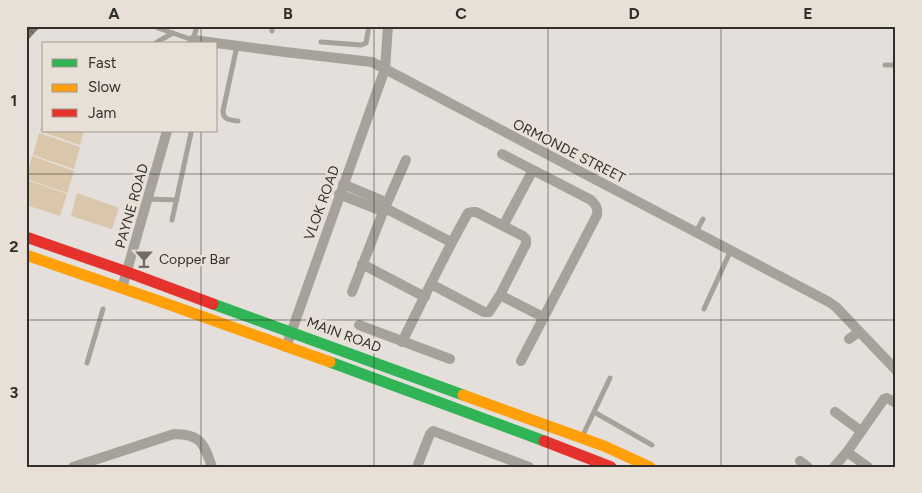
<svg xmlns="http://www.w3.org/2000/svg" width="922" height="493" font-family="Figtree,sans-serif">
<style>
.pitch{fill:#dac6aa}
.building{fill:url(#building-back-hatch)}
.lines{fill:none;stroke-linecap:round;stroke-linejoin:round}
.lane{stroke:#a6a199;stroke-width:5}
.street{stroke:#a6a199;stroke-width:10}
.fast{stroke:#30b455;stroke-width:11}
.slow{stroke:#ff9f0a;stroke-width:11}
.jam{stroke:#e5322d;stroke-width:11}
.grid{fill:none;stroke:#312f2b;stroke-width:1;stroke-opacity:0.55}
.labels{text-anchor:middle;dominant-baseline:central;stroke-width:5;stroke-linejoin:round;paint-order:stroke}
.street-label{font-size:14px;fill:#312f2b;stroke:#e8e0d6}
.poi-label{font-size:14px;fill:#312f2b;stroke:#e8e0d6;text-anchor:start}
.neatline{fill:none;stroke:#312f2b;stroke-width:2}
.grid-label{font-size:16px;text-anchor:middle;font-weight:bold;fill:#312f2b}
</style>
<defs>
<pattern id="building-back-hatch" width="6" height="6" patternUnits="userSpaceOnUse" patternTransform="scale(1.25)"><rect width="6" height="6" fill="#80796f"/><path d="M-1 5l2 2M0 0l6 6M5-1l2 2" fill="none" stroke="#69645b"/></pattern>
</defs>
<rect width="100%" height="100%" fill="#e4dfda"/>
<path class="pitch" d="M 44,115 L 44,131 L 84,131 L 80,145 L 40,131 Z
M 39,133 L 80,147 L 74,169 L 33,155 Z
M 32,156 L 74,171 L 67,193 L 26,179 Z
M 26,180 L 67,194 L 60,216 L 26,205 Z
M 77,193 L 119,208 L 112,229 L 71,216 Z"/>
<path class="building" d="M 26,26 L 41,26 L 26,42 Z"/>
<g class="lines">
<path class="lane" d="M 158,28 L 193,40 L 197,26
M 272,31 L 272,26
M 157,42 L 173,33
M 321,42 L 361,45 L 366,43 L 369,26
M 237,46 L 223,111 C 223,120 230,120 238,121
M 885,65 L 896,65
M 148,199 L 177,200
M 172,220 L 191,133
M 696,232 L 703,219
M 704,309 L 731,250
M 87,363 L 103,309
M 594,412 L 652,445
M 582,437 L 610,378"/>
<path class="street" d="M 192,44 L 193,40 L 285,52 L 372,62 L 385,69 L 829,302 L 836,307 L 896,370
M 502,154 L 591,200 C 596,205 598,208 597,215 L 521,361
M 343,184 L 381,200 L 385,208 L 451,242
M 339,194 L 377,209 L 385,208
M 503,226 L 533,170
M 362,264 L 425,297
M 122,288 L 167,131
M 352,292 L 383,212 L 406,160
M 500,295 L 543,317
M 359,325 L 450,359
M 849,339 L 859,332
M 402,342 C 424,298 444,255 468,213 L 472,212 L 476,212 L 523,236 L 526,239 L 526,244 L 500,295 L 489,312 L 484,312 L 431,284
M 286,347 L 385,69 L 388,26
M 835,412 L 861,431
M 847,452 L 868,467
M 800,461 L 808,467
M 73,467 L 174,434 C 201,434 204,444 212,467
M 417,467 L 430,434 L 433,431 L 529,467
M 834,467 L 847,452 L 884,399 L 887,398 L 896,403"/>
<path class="fast" d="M 213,304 L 463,395
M 330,362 L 544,441"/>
<path class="slow" d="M 26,255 L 159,301 L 330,362
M 463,395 L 604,446 L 650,467"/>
<path class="jam" d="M 26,237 L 127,272 L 213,304
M 544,441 L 611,467"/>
</g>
<path class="grid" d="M 201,26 L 201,44M 374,26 L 374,467M 548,26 L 548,467M 721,26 L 721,467M 201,131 L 201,467M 26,174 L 896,174M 26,320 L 896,320"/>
<defs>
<g id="bar-bare" transform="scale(1.5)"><path d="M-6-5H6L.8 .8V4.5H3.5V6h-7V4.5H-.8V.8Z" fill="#706d68" stroke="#e8e0d6" stroke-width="2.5" paint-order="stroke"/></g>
</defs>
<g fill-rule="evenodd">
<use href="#bar-bare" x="144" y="259"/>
</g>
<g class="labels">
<g class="street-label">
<text transform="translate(569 151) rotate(27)">ORMONDE STREET</text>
<text transform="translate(322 203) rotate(-70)">VLOK ROAD</text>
<text transform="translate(132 206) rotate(-74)">PAYNE ROAD</text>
<text transform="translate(344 335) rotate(20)">MAIN ROAD</text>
</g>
<g class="poi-label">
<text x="159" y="259">Copper Bar</text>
</g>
</g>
<rect width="922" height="493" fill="none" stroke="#e8e0d6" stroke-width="55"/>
<rect x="42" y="42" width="175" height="90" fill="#e8e0d6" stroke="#9f9992"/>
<rect x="52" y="59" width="25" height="8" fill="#30b455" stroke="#9f9992"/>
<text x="88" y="68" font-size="15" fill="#312f2b">Fast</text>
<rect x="52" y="84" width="25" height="8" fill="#ff9f0a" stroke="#9f9992"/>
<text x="88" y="92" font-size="15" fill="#312f2b">Slow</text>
<rect x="52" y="109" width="25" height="8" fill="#e5322d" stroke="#9f9992"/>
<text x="88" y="118" font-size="15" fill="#312f2b">Jam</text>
<rect x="28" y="28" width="866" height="438" class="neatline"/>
<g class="grid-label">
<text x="114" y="19">A</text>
<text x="288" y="19">B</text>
<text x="461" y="19">C</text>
<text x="634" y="19">D</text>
<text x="808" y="19">E</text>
<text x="14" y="106">1</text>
<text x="14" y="252">2</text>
<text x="14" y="398">3</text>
</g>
</svg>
